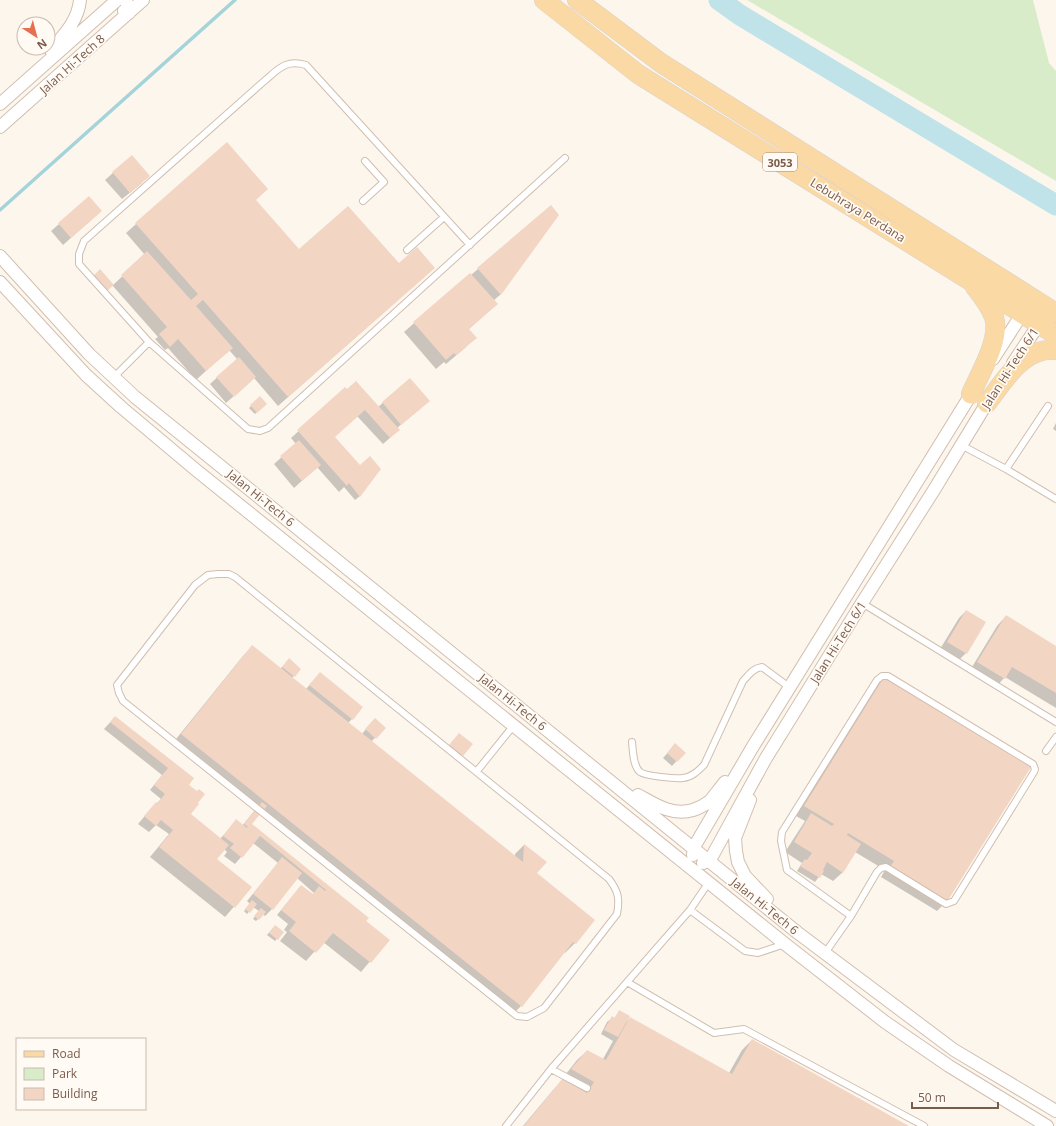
<svg xmlns="http://www.w3.org/2000/svg" width="1056" height="1126" font-family="'Open Sans',sans-serif">
<style>
.green{fill:#d8ecc9}
.shadow{fill:#0003}
.lines{fill:none;stroke-linecap:round;stroke-linejoin:round}
.stream{stroke:#a5d3da;stroke-width:3.5}
.river{stroke:#bfe3e8;stroke-width:21}
.building{fill:#f3d5c3}
.lane-casing{stroke:#d1beb0;stroke-width:8}
.street-casing{stroke:#d1beb0;stroke-width:14}
.primary-casing{stroke:#dad1cd;stroke-width:20}
.lane{stroke:#fff;stroke-width:6}
.street{stroke:#fff;stroke-width:12}
.primary{stroke:#fbd9a5;stroke-width:19}
.labels{text-anchor:middle;dominant-baseline:central;stroke-width:3.5;stroke-linejoin:round;paint-order:stroke}
.shield{fill:#fffaf3;stroke:#a28b7f;stroke-width:1}
.shield-label{font-size:11px;font-weight:bold;fill:#7a5c4d}
.street-label{font-size:12px;fill:#7a5c4d;stroke:#fffaf3}
</style>
<rect width="100%" height="100%" fill="#fdf6ec"/>
<path class="green" d="M 747,0 L 1033,0 L 1049,63 L 1056,71 L 1056,181 Z"/>
<path class="shadow" d="M 227,143 L 255,200 L 299,251 L 399,264 L 424,277 L 278,406 L 254,378 L 226,403 L 210,384 L 237,359 L 229,350 L 196,380 L 168,348 L 165,350 L 155,339 L 158,337 L 112,285 L 102,294 L 90,280 L 94,275 L 113,285 L 145,255 L 126,233 Z
M 132,156 L 142,183 L 122,199 L 105,180 Z
M 89,198 L 101,211 L 63,245 L 51,231 Z
M 558,215 L 500,295 L 493,301 L 496,304 L 468,330 L 466,347 L 446,364 L 444,362 L 436,369 L 404,332 L 470,274 L 471,275 L 478,269 Z
M 410,379 L 421,408 L 397,428 L 391,437 L 383,444 L 357,416 L 334,437 L 360,467 L 360,496 L 355,500 L 344,487 L 339,492 L 317,467 L 294,488 L 274,464 L 296,444 L 291,438 L 345,389 L 378,407 Z
M 259,398 L 266,404 L 255,414 L 249,408 Z
M 1056,423 L 1056,431 L 1053,429 Z
M 966,611 L 966,653 L 959,660 L 940,649 L 959,618 Z
M 1006,616 L 1056,647 L 1056,708 L 1005,677 L 995,688 L 969,672 L 997,626 Z
M 252,647 L 280,669 L 285,664 L 300,669 L 292,678 L 306,689 L 320,673 L 352,719 L 348,723 L 362,734 L 370,724 L 384,728 L 371,742 L 515,857 L 515,854 L 524,845 L 536,874 L 575,943 L 565,953 L 564,951 L 521,1006 L 511,1016 L 259,814 L 251,824 L 388,940 L 361,972 L 323,942 L 306,961 L 280,941 L 287,932 L 284,930 L 288,924 L 277,915 L 301,886 L 312,895 L 314,893 L 297,878 L 272,909 L 265,916 L 263,914 L 256,921 L 253,919 L 259,911 L 253,907 L 247,914 L 244,911 L 250,904 L 247,901 L 278,863 L 253,843 L 235,864 L 224,856 L 227,852 L 224,849 L 216,859 L 251,887 L 225,917 L 150,857 L 169,834 L 156,825 L 149,832 L 138,824 L 149,811 L 161,799 L 150,790 L 162,775 L 104,729 L 115,717 L 193,778 L 184,789 L 187,818 L 220,839 L 236,821 L 242,826 L 255,810 L 172,744 L 243,656 Z
M 884,678 L 947,901 L 937,911 L 881,877 L 885,870 L 855,852 L 843,872 L 833,881 L 821,874 L 815,882 L 797,871 L 802,863 L 785,852 L 805,821 L 796,816 L 874,688 Z
M 455,739 L 471,744 L 457,760 L 445,750 Z
M 671,749 L 684,753 L 672,766 L 663,758 Z
M 273,928 L 283,932 L 275,941 L 267,935 Z
M 618,1013 L 624,1024 L 630,1018 L 729,1073 L 742,1050 L 752,1040 L 907,1126 L 523,1126 L 553,1090 L 563,1080 L 562,1079 L 577,1060 L 587,1051 L 603,1059 L 613,1041 L 601,1034 L 607,1022 L 612,1018 L 614,1019 Z"/>
<g class="lines">
<path class="stream" d="M 0,210 L 235,0"/>
<path class="river" d="M 719,0 L 740,15 L 1056,205"/>
</g>
<path class="building" d="M 227,142 L 268,189 L 256,200 L 299,249 L 348,206 L 399,263 L 417,247 L 435,268 L 288,397 L 203,300 L 196,306 L 233,348 L 206,371 L 178,339 L 170,347 L 159,334 L 167,327 L 121,275 L 147,251 L 191,300 L 198,294 L 135,223 Z
M 132,155 L 150,176 L 130,193 L 112,172 Z
M 89,196 L 102,211 L 71,238 L 58,223 Z
M 551,205 L 559,215 L 501,295 L 477,268 Z
M 100,269 L 114,285 L 107,291 L 94,275 Z
M 470,273 L 498,304 L 469,329 L 477,338 L 456,355 L 454,353 L 446,360 L 413,322 Z
M 239,357 L 256,377 L 234,397 L 216,377 Z
M 410,378 L 430,401 L 401,425 L 382,402 Z
M 356,381 L 400,430 L 390,438 L 365,410 L 335,437 L 360,465 L 370,456 L 381,469 L 360,497 L 349,483 L 347,486 L 297,430 L 345,387 L 347,389 Z
M 260,396 L 267,404 L 257,413 L 250,405 Z
M 299,440 L 321,465 L 302,481 L 280,456 Z
M 966,610 L 986,622 L 967,654 L 947,642 Z
M 1006,615 L 1056,646 L 1056,693 L 1012,667 L 1005,679 L 977,662 Z
M 252,645 L 523,862 L 524,844 L 547,862 L 537,873 L 595,920 L 576,944 L 573,942 L 522,1007 L 181,734 Z
M 289,658 L 301,669 L 295,677 L 282,667 Z
M 320,672 L 363,707 L 353,720 L 309,685 Z
M 884,677 L 1031,767 L 947,902 L 890,867 L 894,861 L 848,833 L 847,835 L 861,844 L 843,873 L 827,862 L 823,870 L 824,871 L 820,878 L 800,866 L 805,859 L 807,860 L 812,853 L 794,842 L 811,813 L 832,826 L 834,824 L 804,806 Z
M 115,716 L 194,778 L 189,785 L 197,791 L 199,789 L 205,794 L 198,803 L 199,804 L 191,814 L 229,845 L 217,859 L 252,887 L 235,908 L 159,847 L 173,830 L 161,820 L 156,826 L 144,816 L 156,802 L 157,804 L 165,794 L 154,785 L 168,768 L 110,722 Z
M 375,718 L 386,728 L 376,739 L 365,729 Z
M 459,733 L 473,744 L 463,756 L 449,745 Z
M 675,743 L 686,753 L 677,762 L 667,753 Z
M 262,802 L 267,806 L 252,824 L 369,918 L 366,921 L 390,940 L 371,963 L 333,933 L 316,953 L 289,931 L 296,922 L 281,910 L 301,885 L 313,894 L 319,886 L 325,891 L 326,890 L 260,836 L 242,858 L 230,848 L 234,844 L 223,836 L 236,819 L 247,828 L 248,827 L 244,824 Z
M 282,857 L 302,873 L 273,910 L 253,894 Z
M 252,900 L 257,904 L 250,913 L 245,909 Z
M 261,908 L 266,912 L 259,920 L 254,916 Z
M 275,925 L 284,932 L 278,940 L 269,933 Z
M 619,1010 L 630,1016 L 618,1037 L 604,1030 L 612,1016 L 615,1018 Z
M 630,1017 L 732,1074 L 752,1039 L 909,1126 L 524,1126 L 562,1079 L 587,1093 L 594,1082 L 571,1069 L 587,1050 L 606,1060 Z"/>
<g class="lines">
<g class="lane-casing">
<path id="lane" d="M 363,201 L 384,182 L 365,161
M 470,245 L 306,65 C 284,59 278,70 262,83 L 84,241 L 79,254 L 79,264 L 149,342 L 248,429 L 260,431 L 268,428 L 565,158
M 407,250 L 444,217
M 113,378 L 149,342
M 961,445 L 1006,469 L 1056,499
M 1006,469 L 1048,406
M 218,574 L 229,574 L 235,577 L 609,879 C 618,891 620,898 617,914 L 544,1008 L 527,1017 L 517,1016 L 123,701 L 119,693 L 117,685 L 195,585 L 208,575 Z
M 862,603 L 1056,722
M 632,742 C 633,751 633,766 640,772 C 645,776 676,779 683,778 C 692,777 698,771 704,765 L 743,681 C 749,675 753,668 762,667 L 789,687
M 1046,751 L 1056,737
M 477,771 L 514,725
M 709,882 L 690,910 L 745,951 L 758,953 L 785,944
M 825,953 L 851,916 L 877,872 L 881,868 L 886,867 L 946,904 L 954,901 L 1034,772 L 1035,769 L 1033,764 L 888,676 L 882,676 L 877,680 L 782,832 L 781,841 L 787,870 L 851,916
M 627,982 L 714,1033 L 744,1029 L 924,1126
M 551,1069 L 587,1088
M 506,1126 L 551,1069 L 690,910"/>
</g>
<g class="street-casing">
<path id="street" d="M 124,11 L 129,13 L 126,0
M 51,50 C 64,35 78,21 80,0
M 0,104 L 117,0
M 0,127 L 143,0
M 0,256 L 89,354 L 135,397 L 798,933 L 954,1050 L 1056,1111
M 0,282 L 86,375 L 121,407 L 196,470 L 785,944 L 885,1022 L 949,1066 L 1047,1126
M 993,359 L 1022,314 L 1027,311
M 1013,363 L 1039,324 L 1039,317
M 638,795 C 656,805 672,816 693,810 C 699,808 705,805 710,801 C 715,795 720,788 725,782
M 750,800 L 735,838 L 736,851 L 738,862 L 745,876 L 767,899
M 693,855 L 694,847 L 752,748 L 975,388
M 703,863 L 710,860 L 766,758 L 862,603 L 934,490 L 990,398"/>
</g>
<g class="primary-casing">
<path id="primary" d="M 544,0 L 638,74 L 969,280 L 1056,335
M 577,0 L 661,63 L 1056,313
M 971,394 C 980,373 1001,339 994,317 C 990,306 982,296 975,287
M 987,403 C 1005,380 1023,347 1056,350"/>
</g>
<use href="#lane" class="lane"/>
<use href="#street" class="street"/>
<use href="#primary" class="primary"/>
</g>
<g class="labels">
<rect class="shield" x="763" y="153" width="34" height="18" rx="3"/>
<g class="shield-label">
<text x="780" y="162">3053</text>
</g>
<g class="street-label">
<text transform="translate(72 64) rotate(-42)">Jalan Hi-Tech 8</text>
<text transform="translate(858 210) rotate(32)">Lebuhraya Perdana</text>
<text transform="translate(1010 368) rotate(-57)">Jalan Hi-Tech 6/1</text>
<text transform="translate(261 498) rotate(39)">Jalan Hi-Tech 6</text>
<text transform="translate(838 642) rotate(-58)">Jalan Hi-Tech 6/1</text>
<text transform="translate(513 702) rotate(39)">Jalan Hi-Tech 6</text>
<text transform="translate(765 906) rotate(39)">Jalan Hi-Tech 6</text>
</g>
</g>
<rect x="16" y="1038" width="130" height="72" fill="#fffaf3" stroke="#cabbb1"/>
<rect x="24" y="1051" width="20" height="6" fill="#fbd9a5" stroke="#cabbb1"/>
<text x="52" y="1058" font-size="12" fill="#7a5c4d">Road</text>
<rect x="24" y="1068" width="20" height="12" fill="#d8ecc9" stroke="#cabbb1"/>
<text x="52" y="1078" font-size="12" fill="#7a5c4d">Park</text>
<rect x="24" y="1088" width="20" height="12" fill="#f3d5c3" stroke="#cabbb1"/>
<text x="52" y="1098" font-size="12" fill="#7a5c4d">Building</text>
<g transform="translate(36 36) rotate(144)"><circle r="19" fill="#fffaf3" stroke="#cabbb1"/>
<path d="M0-3L7 15L0 10L-7 15Z" fill="#e76f51"/>
<text y="-6" font-size="11" font-weight="bold" text-anchor="middle" fill="#7a5c4d">N</text>
</g>
<path d="M912 1102v6h86v-6" fill="none" stroke="#7a5c4d" stroke-width="2"/>
<text x="918" y="1102" font-size="12" fill="#7a5c4d" stroke="#fffaf3" stroke-width="3" paint-order="stroke">50 m</text>
</svg>
